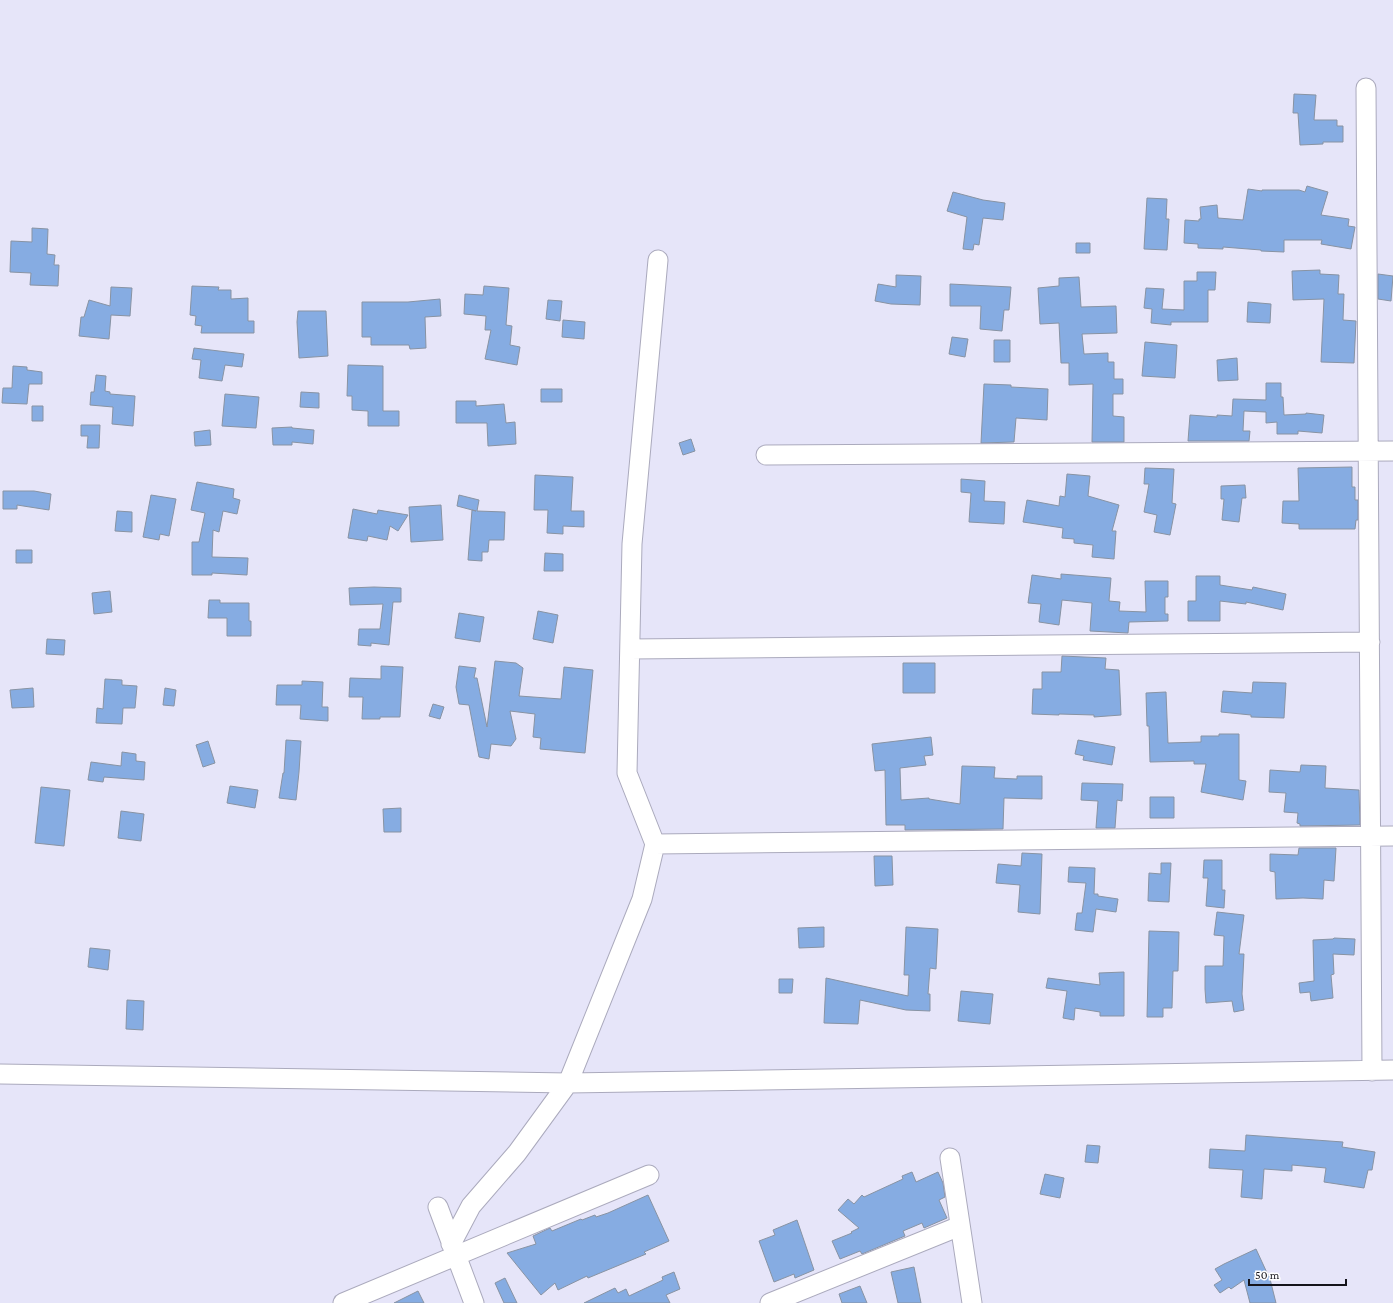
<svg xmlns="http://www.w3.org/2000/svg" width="1393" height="1303" font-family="'Crimson Pro',serif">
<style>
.building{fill:#86ace2;stroke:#8893a3}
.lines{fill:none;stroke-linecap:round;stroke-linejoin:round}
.minor-casing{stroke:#abaabd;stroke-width:21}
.minor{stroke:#fff;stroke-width:19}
</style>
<rect width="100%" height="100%" fill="#e6e5f9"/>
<path class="building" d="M 1294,94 L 1316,95 L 1314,120 L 1337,120 L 1337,126 L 1343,126 L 1343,142 L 1323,142 L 1323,144 L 1300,145 L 1298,113 L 1293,113 Z
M 1307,186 L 1328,192 L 1321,215 L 1349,219 L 1348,226 L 1355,227 L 1351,249 L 1321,244 L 1322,240 L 1284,240 L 1284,252 L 1261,251 L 1261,250 L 1223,247 L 1223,249 L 1198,248 L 1198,244 L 1184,243 L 1185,220 L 1199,221 L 1199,219 L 1201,219 L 1200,207 L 1217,205 L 1218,218 L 1243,220 L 1248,189 L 1262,191 L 1262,190 L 1299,190 L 1305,192 Z
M 953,192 L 983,200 L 1005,203 L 1003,220 L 983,218 L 979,245 L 974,244 L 973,250 L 963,249 L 967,217 L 947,211 Z
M 1147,198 L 1167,199 L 1166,219 L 1169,219 L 1167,250 L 1144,249 Z
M 32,228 L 48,229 L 47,254 L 55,255 L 54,265 L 59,265 L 58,286 L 30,285 L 31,273 L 10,272 L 11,241 L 32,242 Z
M 1076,243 L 1090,243 L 1090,253 L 1076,253 Z
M 1320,270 L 1320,274 L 1339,275 L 1338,294 L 1344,294 L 1343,320 L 1356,321 L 1354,363 L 1321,362 L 1324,299 L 1293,300 L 1292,271 Z
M 1197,272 L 1216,272 L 1215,290 L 1208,290 L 1208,322 L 1171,322 L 1171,325 L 1151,323 L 1152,309 L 1144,308 L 1146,288 L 1164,289 L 1162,309 L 1184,310 L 1184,281 L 1197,281 Z
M 1378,274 L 1393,276 L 1391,301 L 1378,299 Z
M 896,275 L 921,276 L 920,305 L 891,304 L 875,301 L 878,284 L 896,287 Z
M 1079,277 L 1081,307 L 1116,306 L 1117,333 L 1082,334 L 1084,354 L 1108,353 L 1108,362 L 1114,362 L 1114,379 L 1123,379 L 1123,394 L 1113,394 L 1113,416 L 1124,417 L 1124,442 L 1092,442 L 1093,384 L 1069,385 L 1069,363 L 1061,363 L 1059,323 L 1040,324 L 1038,288 L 1059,286 L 1059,278 Z
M 950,284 L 1011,287 L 1009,310 L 1004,310 L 1002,331 L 980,329 L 981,306 L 950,306 Z
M 192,286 L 219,287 L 218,290 L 231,290 L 231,299 L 248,298 L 248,321 L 254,321 L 254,333 L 201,333 L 202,326 L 195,325 L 196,316 L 190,315 Z
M 484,286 L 509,288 L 506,325 L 512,326 L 510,345 L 520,347 L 517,365 L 485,359 L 491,330 L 485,330 L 486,316 L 464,314 L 465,294 L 483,295 Z
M 111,287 L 132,288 L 130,316 L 111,315 L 109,339 L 79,336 L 81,317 L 84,317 L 89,300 L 110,306 Z
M 440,299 L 441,316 L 425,317 L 426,348 L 410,349 L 409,345 L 371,345 L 371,337 L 362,337 L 362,302 L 408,302 Z
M 548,300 L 562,301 L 560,321 L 546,319 Z
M 1248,302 L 1271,304 L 1270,323 L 1247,322 Z
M 298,311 L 326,311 L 328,356 L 299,358 L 297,322 Z
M 563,320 L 585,322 L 584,339 L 562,337 Z
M 952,337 L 968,339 L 965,357 L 949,354 Z
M 994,340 L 1010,340 L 1010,362 L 994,362 Z
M 1145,342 L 1177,345 L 1175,378 L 1142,376 Z
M 194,348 L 244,354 L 242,367 L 225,365 L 222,381 L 199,378 L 201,360 L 192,359 Z
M 1237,358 L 1238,380 L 1218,381 L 1217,360 Z
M 348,365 L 383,366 L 383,411 L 399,411 L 399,426 L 368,426 L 368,411 L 352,410 L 352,396 L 347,396 Z
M 13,366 L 27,367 L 27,370 L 42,372 L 42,384 L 29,384 L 27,404 L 2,403 L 3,388 L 12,388 Z
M 96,375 L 106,376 L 105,391 L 110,392 L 110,394 L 135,396 L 133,426 L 112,424 L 113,407 L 90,405 L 91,392 L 94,392 Z
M 1266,383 L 1281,383 L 1281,397 L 1283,397 L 1284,415 L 1306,414 L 1306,413 L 1324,415 L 1322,433 L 1298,431 L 1298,434 L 1277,434 L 1277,422 L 1266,423 L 1266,412 L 1244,411 L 1243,431 L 1250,431 L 1249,441 L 1188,441 L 1190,415 L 1217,417 L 1217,415 L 1232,416 L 1233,399 L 1266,400 Z
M 984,384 L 1011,385 L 1011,387 L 1048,389 L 1047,420 L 1016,418 L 1014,442 L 981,443 Z
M 541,389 L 562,389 L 562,402 L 541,402 Z
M 301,392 L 319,393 L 319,408 L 300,407 Z
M 225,394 L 259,397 L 256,428 L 222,426 Z
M 456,401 L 476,401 L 476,406 L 504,404 L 506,423 L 515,422 L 516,444 L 488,446 L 487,423 L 456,423 Z
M 32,406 L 43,406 L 43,421 L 32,421 Z
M 81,425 L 100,425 L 99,448 L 87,448 L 88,436 L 81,436 Z
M 292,427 L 292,428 L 314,430 L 313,444 L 292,442 L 292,445 L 273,445 L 272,428 Z
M 210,430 L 211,445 L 195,446 L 194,432 Z
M 691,439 L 695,451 L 683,455 L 679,443 Z
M 1352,467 L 1352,487 L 1355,487 L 1355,500 L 1358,500 L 1358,520 L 1356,520 L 1355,529 L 1299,529 L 1299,524 L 1282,523 L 1283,501 L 1299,501 L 1298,468 Z
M 1145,468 L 1174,469 L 1172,503 L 1176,504 L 1170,535 L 1154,532 L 1157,515 L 1144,512 L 1149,484 L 1144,484 Z
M 1067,474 L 1090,476 L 1088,496 L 1119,505 L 1112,531 L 1116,531 L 1114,559 L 1092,557 L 1093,545 L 1074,543 L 1074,539 L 1062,538 L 1063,528 L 1023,522 L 1027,500 L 1059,506 L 1060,496 L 1065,497 Z
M 535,475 L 573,477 L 571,511 L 584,511 L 584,527 L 563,526 L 563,534 L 547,533 L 548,510 L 534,510 Z
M 961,479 L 985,481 L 984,501 L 1005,502 L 1004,524 L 969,522 L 971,493 L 961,492 Z
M 197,482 L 234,489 L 233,498 L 240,500 L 237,514 L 223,511 L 219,532 L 213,530 L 212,557 L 248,558 L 247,575 L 212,573 L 212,575 L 192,575 L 192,542 L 199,542 L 205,513 L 191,510 Z
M 1245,485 L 1246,498 L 1242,498 L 1239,522 L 1222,520 L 1224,499 L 1221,499 L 1221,486 Z
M 3,491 L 34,491 L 51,494 L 49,510 L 17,505 L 17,509 L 3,509 Z
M 151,495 L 176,499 L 169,536 L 160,534 L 159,540 L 143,537 Z
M 459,495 L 479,500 L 477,511 L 505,512 L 504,540 L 489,540 L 488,552 L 482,552 L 482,561 L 468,560 L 472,510 L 476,511 L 457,506 Z
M 441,505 L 443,540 L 411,542 L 409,507 Z
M 353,509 L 377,514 L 378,510 L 408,515 L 398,531 L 390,526 L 387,540 L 368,536 L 367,541 L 348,538 Z
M 117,511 L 132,512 L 132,532 L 115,531 Z
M 16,550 L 32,550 L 32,563 L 16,563 Z
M 545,553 L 563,554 L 563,571 L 544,571 Z
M 1061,574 L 1111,578 L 1109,601 L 1120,602 L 1119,611 L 1146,612 L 1145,581 L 1168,581 L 1168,597 L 1165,597 L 1165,614 L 1168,614 L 1168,621 L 1129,622 L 1128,633 L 1090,631 L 1092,603 L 1062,600 L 1059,625 L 1039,622 L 1041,604 L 1028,603 L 1032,575 L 1061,579 Z
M 1196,576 L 1220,576 L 1220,585 L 1252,590 L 1253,587 L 1286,594 L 1283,610 L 1246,602 L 1246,604 L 1220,601 L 1220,621 L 1188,621 L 1188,601 L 1196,601 Z
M 374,587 L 401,588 L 401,602 L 393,602 L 389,645 L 371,643 L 371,646 L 358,645 L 359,629 L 380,629 L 383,604 L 350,605 L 349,588 Z
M 110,591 L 112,612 L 94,614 L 92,593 Z
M 209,600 L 220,600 L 220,603 L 249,603 L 249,621 L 251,621 L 251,636 L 227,636 L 227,618 L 208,618 Z
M 538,611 L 558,615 L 553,643 L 533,639 Z
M 459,613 L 484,617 L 480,642 L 455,638 Z
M 47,639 L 65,640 L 64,655 L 46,654 Z
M 1062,656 L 1106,658 L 1105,669 L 1119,670 L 1121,715 L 1094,717 L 1094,715 L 1059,714 L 1059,715 L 1032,714 L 1033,689 L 1042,689 L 1042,672 L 1061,672 Z
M 495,661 L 516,663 L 523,668 L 519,696 L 561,699 L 564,667 L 593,670 L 585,753 L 540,749 L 541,738 L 533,737 L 535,714 L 510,711 L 516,739 L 511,746 L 491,744 L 489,759 L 479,757 L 469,705 L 459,704 L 456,687 L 459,666 L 476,668 L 474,678 L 477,678 L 487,727 Z
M 903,663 L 935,663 L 935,693 L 903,693 Z
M 381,666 L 403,667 L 400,717 L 380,717 L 380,719 L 362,719 L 363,697 L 349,697 L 350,678 L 381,679 Z
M 105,679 L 122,680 L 122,685 L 137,686 L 135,708 L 123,708 L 122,724 L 96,723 L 97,708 L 103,709 Z
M 302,681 L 323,682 L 322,707 L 328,707 L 328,721 L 300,719 L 301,705 L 276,705 L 277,685 L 302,685 Z
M 1253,682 L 1286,683 L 1284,718 L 1251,717 L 1251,715 L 1221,712 L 1223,691 L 1252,693 Z
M 33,688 L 34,707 L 12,708 L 10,690 Z
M 165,688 L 176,690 L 174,706 L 163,705 Z
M 1166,692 L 1168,743 L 1201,742 L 1201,736 L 1219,736 L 1219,734 L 1239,734 L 1239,780 L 1246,781 L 1243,800 L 1201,792 L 1206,764 L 1194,764 L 1194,761 L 1150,762 L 1149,726 L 1147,726 L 1146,693 Z
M 433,704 L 444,707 L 440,719 L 429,716 Z
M 931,737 L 933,755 L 924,756 L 926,765 L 900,768 L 901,800 L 929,798 L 929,799 L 960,804 L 962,766 L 995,767 L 994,778 L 1017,779 L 1017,776 L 1042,776 L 1042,799 L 1004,798 L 1003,829 L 905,830 L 905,825 L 886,825 L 885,770 L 875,771 L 872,744 Z
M 286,740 L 301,741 L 299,772 L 296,800 L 279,798 L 283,773 L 284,773 Z
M 1078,740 L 1115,747 L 1112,765 L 1083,760 L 1084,756 L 1075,754 Z
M 208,741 L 215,763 L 203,767 L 196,745 Z
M 122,752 L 136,754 L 136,761 L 145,762 L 144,780 L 104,777 L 103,782 L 88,780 L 91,762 L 121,766 Z
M 1301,765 L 1326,766 L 1325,788 L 1359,790 L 1360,825 L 1300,826 L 1300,824 L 1297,823 L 1298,813 L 1284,812 L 1286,793 L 1269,792 L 1270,770 L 1300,772 Z
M 1082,783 L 1123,784 L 1122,801 L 1117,800 L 1115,828 L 1096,828 L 1098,801 L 1081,800 Z
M 230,786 L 258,790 L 255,808 L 227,803 Z
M 41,787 L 70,790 L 64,846 L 35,843 Z
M 1150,797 L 1174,797 L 1174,818 L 1150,818 Z
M 401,808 L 401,832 L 384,832 L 383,809 Z
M 121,811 L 144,814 L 141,841 L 118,838 Z
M 1299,848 L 1336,848 L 1334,881 L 1324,880 L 1323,899 L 1303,898 L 1276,899 L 1275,872 L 1270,871 L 1270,854 L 1298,855 Z
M 1022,853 L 1042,854 L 1040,914 L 1018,912 L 1020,885 L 996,883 L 998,864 L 1021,866 Z
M 874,856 L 892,856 L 893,885 L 875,886 Z
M 1204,860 L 1222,860 L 1222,890 L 1225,890 L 1224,908 L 1206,906 L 1208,878 L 1203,878 Z
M 1161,863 L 1171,863 L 1169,902 L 1148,901 L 1149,873 L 1161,874 Z
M 1069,867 L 1095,868 L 1094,894 L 1098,894 L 1098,896 L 1118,899 L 1116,912 L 1096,909 L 1093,932 L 1075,930 L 1077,913 L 1082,913 L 1086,883 L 1068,882 Z
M 1217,912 L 1244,915 L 1239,954 L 1244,954 L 1242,994 L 1244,1010 L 1234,1012 L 1232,1001 L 1206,1003 L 1205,989 L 1205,966 L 1223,966 L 1224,936 L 1214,935 Z
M 824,927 L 824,947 L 799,948 L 798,928 Z
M 906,927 L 938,929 L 936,969 L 930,968 L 928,994 L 930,994 L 930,1011 L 906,1010 L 860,1000 L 858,1024 L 824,1023 L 826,978 L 908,996 L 909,975 L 904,975 Z
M 1149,931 L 1179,932 L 1178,971 L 1173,971 L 1172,1008 L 1163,1008 L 1163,1017 L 1147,1017 Z
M 1334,938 L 1355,939 L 1354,955 L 1333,954 L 1334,974 L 1331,975 L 1333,998 L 1311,1001 L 1310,992 L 1300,993 L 1299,983 L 1314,981 L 1313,940 L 1333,939 Z
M 90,948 L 110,950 L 108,970 L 88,967 Z
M 1124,972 L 1124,1016 L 1100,1016 L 1100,1012 L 1075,1008 L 1074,1020 L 1063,1018 L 1067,991 L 1046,988 L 1048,978 L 1100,985 L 1099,973 Z
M 779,979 L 793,979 L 792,993 L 779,993 Z
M 961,991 L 993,994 L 990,1024 L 958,1021 Z
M 127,1000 L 144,1001 L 143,1030 L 126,1029 Z
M 1246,1135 L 1343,1142 L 1342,1147 L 1375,1152 L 1372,1170 L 1368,1170 L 1364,1188 L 1324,1182 L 1326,1168 L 1292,1165 L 1292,1171 L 1264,1169 L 1262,1199 L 1241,1197 L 1243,1170 L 1209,1168 L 1210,1149 L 1245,1151 Z
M 1087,1145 L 1100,1146 L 1098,1163 L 1085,1162 Z
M 912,1172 L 916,1182 L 938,1172 L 943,1183 L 945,1197 L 939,1200 L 947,1218 L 924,1228 L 922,1223 L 903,1231 L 905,1236 L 862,1254 L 860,1251 L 840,1259 L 832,1241 L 852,1233 L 851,1232 L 859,1228 L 838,1210 L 848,1199 L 854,1204 L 862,1195 L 864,1197 L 903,1179 L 902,1176 Z
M 1045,1174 L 1064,1178 L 1060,1198 L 1040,1194 Z
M 648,1195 L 669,1241 L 644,1252 L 646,1254 L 588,1278 L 587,1276 L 558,1290 L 555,1283 L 541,1295 L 507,1253 L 536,1244 L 533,1236 L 550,1228 L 552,1231 L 581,1219 L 582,1220 L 595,1215 L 596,1217 L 608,1213 Z
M 797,1220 L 814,1270 L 795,1278 L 794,1274 L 774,1282 L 759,1241 L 775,1235 L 773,1230 Z
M 1256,1249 L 1268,1275 L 1269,1275 L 1276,1303 L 1250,1303 L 1244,1280 L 1231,1289 L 1229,1287 L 1220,1293 L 1214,1285 L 1222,1280 L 1215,1269 L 1224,1264 Z
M 914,1267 L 921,1303 L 898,1303 L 891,1272 Z
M 674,1272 L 680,1289 L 666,1295 L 670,1303 L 584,1303 L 615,1288 L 618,1293 L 626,1289 L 629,1296 L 663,1280 L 662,1277 Z
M 505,1278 L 517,1303 L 504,1303 L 495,1283 Z
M 860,1286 L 867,1303 L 842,1303 L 839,1294 Z
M 418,1291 L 424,1303 L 394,1303 Z"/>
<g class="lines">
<g class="minor-casing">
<path id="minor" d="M 1366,88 L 1372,1071
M 766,455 L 1393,451
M 630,649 L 1370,642
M 655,844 L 1393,836
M 0,1074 L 568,1083 L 1393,1070
M 950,1158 L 972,1303
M 438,1207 L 474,1303
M 451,1244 L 471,1206 L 517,1153 L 568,1083 L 642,899 L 655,844 L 627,773 L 632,544 L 658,260
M 343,1303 L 649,1175
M 770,1303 L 960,1226"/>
</g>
<use href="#minor" class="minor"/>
</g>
<path d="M1249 1279v6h97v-6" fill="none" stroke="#15141b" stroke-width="2"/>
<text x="1255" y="1279" font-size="12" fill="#15141b" stroke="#ffffff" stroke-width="3" paint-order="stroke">50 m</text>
</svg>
